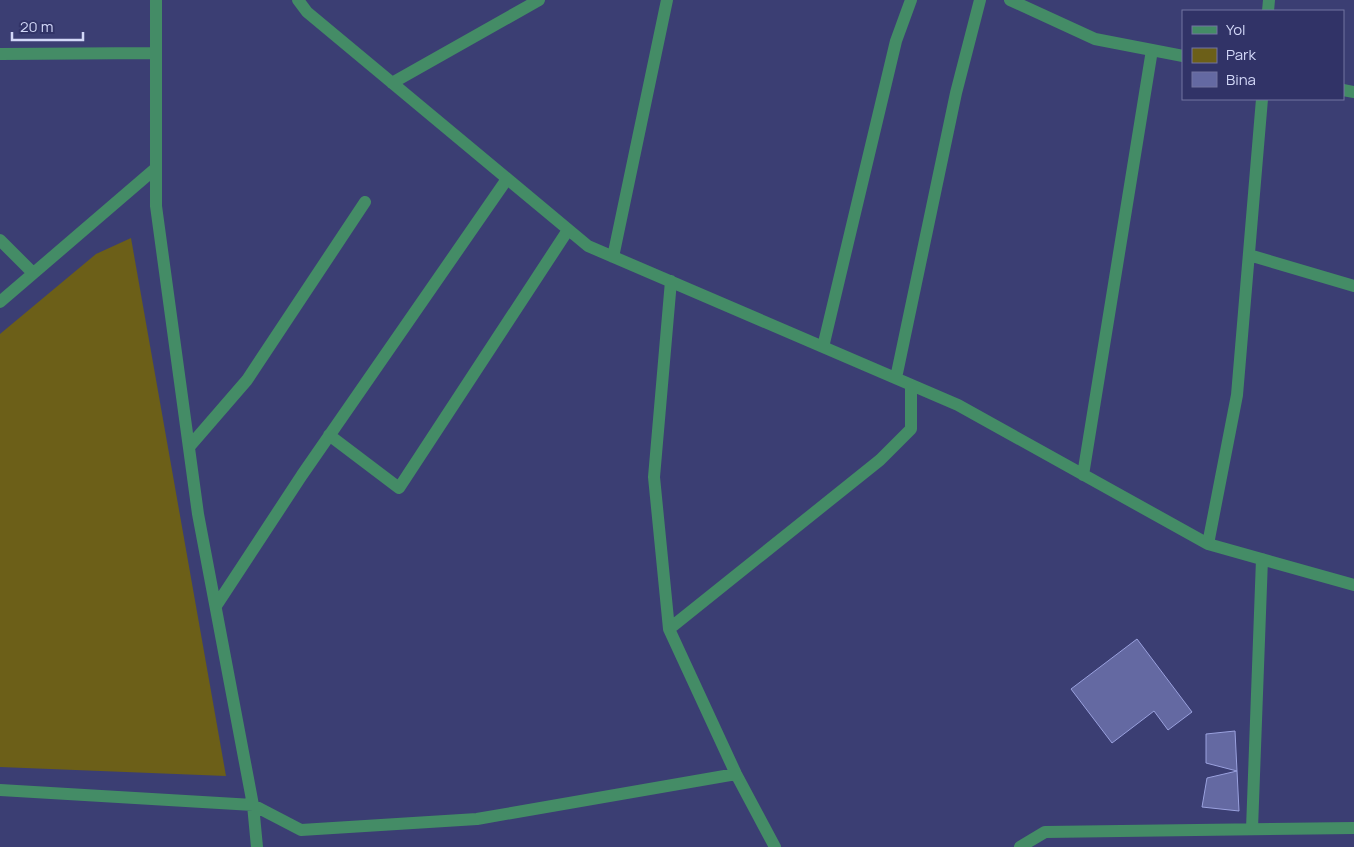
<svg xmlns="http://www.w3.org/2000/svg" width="1354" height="847" font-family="Manrope,sans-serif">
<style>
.green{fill:#6c5f18}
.building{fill:#6469a2;stroke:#9aa1de}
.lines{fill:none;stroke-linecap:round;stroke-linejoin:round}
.minor{stroke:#448c66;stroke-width:12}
</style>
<rect width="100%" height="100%" fill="#3b3e73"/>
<path class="green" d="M 131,238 L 226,776 L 0,767 L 0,334 L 96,254 Z"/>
<path class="building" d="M 1137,639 L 1192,712 L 1168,730 L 1154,711 L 1112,743 L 1071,689 Z
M 1235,731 L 1237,771 L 1206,763 L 1206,734 Z
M 1237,771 L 1239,811 L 1202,807 L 1207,778 Z"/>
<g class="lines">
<path class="minor" d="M 156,0 L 156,206 L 198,514 L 253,805 L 257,847
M 298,0 L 307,12 L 588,246 L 958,405 L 1208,544 L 1354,585
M 1010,0 L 1095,39 L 1183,56
M 1268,11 L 1269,0
M 0,54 L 156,53
M 392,83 L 539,0
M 1343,90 L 1354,92
M 0,240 L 33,273
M 1249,255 L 1354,286
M 613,257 L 667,0
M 671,281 L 654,477 L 669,629 L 736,774 L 775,847
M 0,302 L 156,168
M 823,347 L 896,41 L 911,0
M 896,378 L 956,93 L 980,0
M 329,435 L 399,488 L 568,230
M 189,447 L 247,380 L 365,202
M 1083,475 L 1152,50
M 1208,544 L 1237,395 L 1262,99
M 216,606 L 302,475 L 507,179
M 669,629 L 880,460 L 911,429 L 911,385
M 0,790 L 253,805 L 301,830 L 477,819 L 736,774
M 1252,829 L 1262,559
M 1020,847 L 1045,832 L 1354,828"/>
</g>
<rect x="1182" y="10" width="162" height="90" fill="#313367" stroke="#7275a1"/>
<rect x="1192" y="26" width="25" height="8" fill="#448c66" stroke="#7275a1"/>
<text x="1226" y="35" font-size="15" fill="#d3d8f8">Yol</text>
<rect x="1192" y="48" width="25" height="15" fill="#6c5f18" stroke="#7275a1"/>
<text x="1226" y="60" font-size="15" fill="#d3d8f8">Park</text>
<rect x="1192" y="72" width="25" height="15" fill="#6469a2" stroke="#7275a1"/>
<text x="1226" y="85" font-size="15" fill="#d3d8f8">Bina</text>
<path d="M12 32v8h71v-8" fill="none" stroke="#d3d8f8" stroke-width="2.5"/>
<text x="20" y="32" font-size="15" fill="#d3d8f8" stroke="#313367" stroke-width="4" paint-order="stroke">20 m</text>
</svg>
